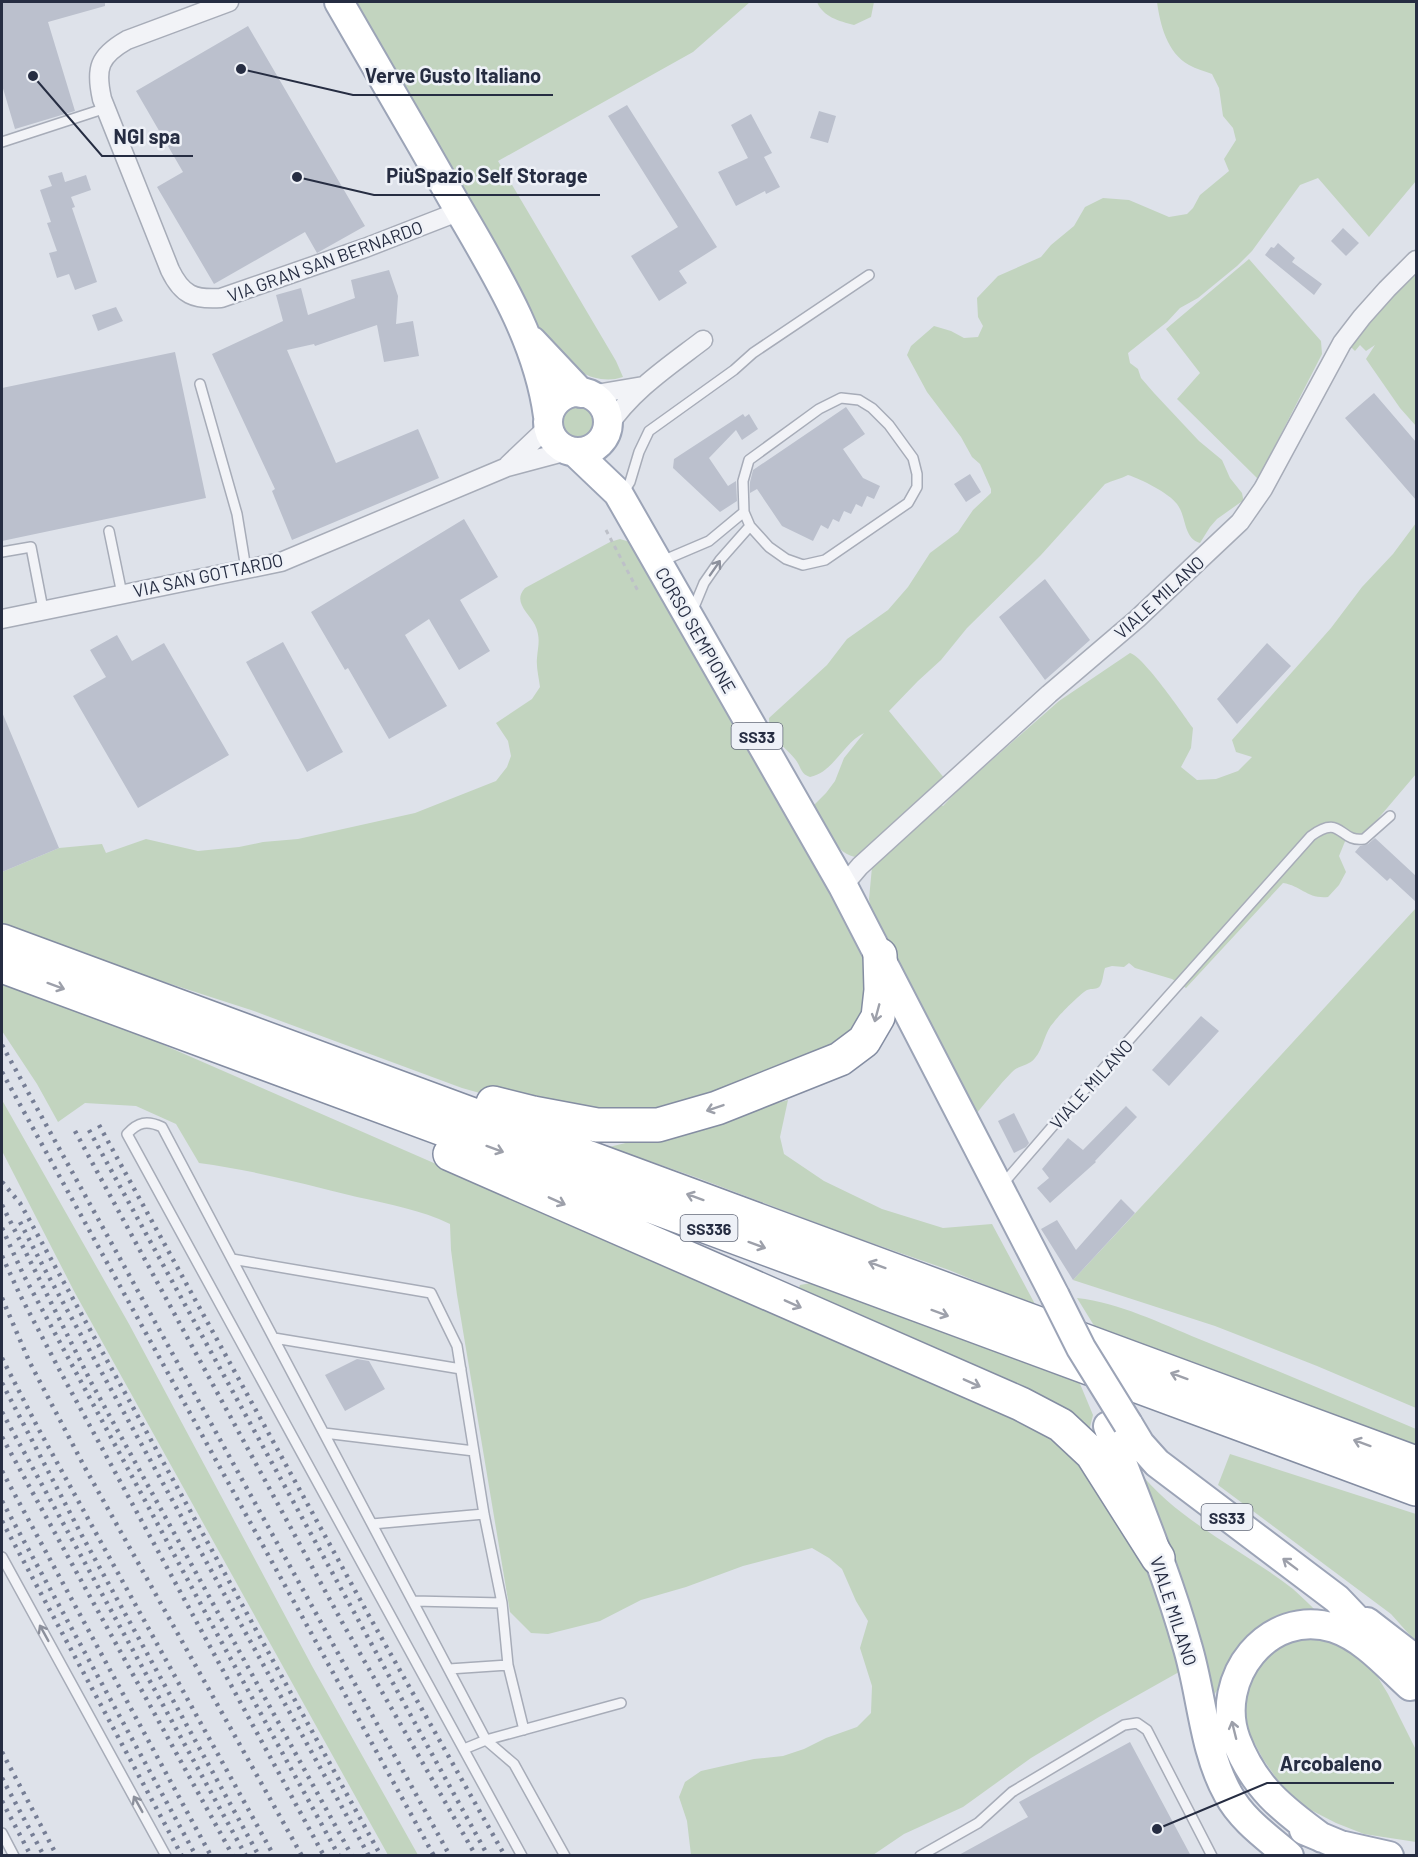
<svg xmlns="http://www.w3.org/2000/svg" width="1418" height="1857" font-family="Barlow,sans-serif">
<style>
.green{fill:#c2d4bf}
.building{fill:#bbc0cd}
.lines{fill:none;stroke-linecap:round;stroke-linejoin:round}
.lane-casing{stroke:#a7acb8;stroke-width:12}
.street-casing{stroke:#a7acb8;stroke-width:21}
.primary-casing{stroke:#9ca4b7;stroke-width:32}
.highway-casing{stroke:#848da2;stroke-width:36}
.path{stroke:#bdc0c8;stroke-width:3;stroke-dasharray:4.5 4.5;stroke-linecap:butt}
.lane{stroke:#f2f3f7;stroke-width:9}
.street{stroke:#f2f3f7;stroke-width:18}
.primary{stroke:#fff;stroke-width:28}
.highway{stroke:#fff;stroke-width:33}
.rail{stroke:#767e95;stroke-width:4.5;stroke-dasharray:3 6;stroke-linecap:butt}
.primary-bridge-casing{stroke:#9ca4b7;stroke-width:32;stroke-linecap:butt}
.primary-bridge{stroke:#fff;stroke-width:28}
.oneway{stroke:#8c909c}
.oneway2{stroke:#9da0aa}
.labels{text-anchor:middle;dominant-baseline:central;stroke-width:5;stroke-linejoin:round;paint-order:stroke}
.shield{fill:#eef1f7;stroke:#626878;stroke-width:1.5}
.shield-label{font-size:16px;font-weight:bold;fill:#262d42}
.street-label{font-size:18px;fill:#262d42;stroke:#eef1f7}
.leader{fill:none;stroke:#262d42;stroke-width:2}
.callout-dot{fill:#262d42;stroke:#eef1f7;stroke-width:2}
.callout-label{font-size:20px;text-anchor:middle;font-weight:bold;fill:#262d42;stroke:#eef1f7;stroke-width:5;stroke-linejoin:round;paint-order:stroke}
</style>
<rect width="100%" height="100%" fill="#dee2ea"/>
<path class="green" d="M 350,2 L 750,2 L 693,52 L 498,161 L 616,361 L 623,377 C 608,382 594,379 580,372 L 545,342 Z
M 817,2 L 874,2 L 871,17 L 854,25 C 839,21 823,17 817,2 Z
M 1157,2 L 1416,2 L 1416,181 L 1369,237 L 1318,178 L 1300,185 L 1252,251 L 1237,266 L 1198,298 L 1180,308 L 1167,322 L 1128,353 L 1130,363 L 1138,369 L 1141,378 L 1154,393 L 1199,441 L 1222,460 L 1230,478 L 1242,493 L 1244,503 L 1241,502 L 1217,519 L 1210,527 L 1200,543 C 1183,538 1187,517 1177,504 C 1169,493 1141,479 1128,475 C 1121,479 1113,480 1105,484 L 1041,555 L 967,628 L 941,660 L 918,681 L 889,711 L 945,779 L 859,857 C 837,858 821,823 812,807 L 826,793 L 835,781 L 844,758 L 864,733 C 843,743 834,772 810,777 C 800,774 801,766 795,759 C 783,744 769,739 769,718 L 827,665 L 847,639 L 888,610 L 908,587 L 930,553 L 958,532 L 973,510 L 991,493 L 991,489 L 980,464 L 972,457 L 961,437 L 927,392 L 907,355 L 911,346 L 934,326 L 951,331 L 964,338 L 978,337 L 983,326 L 978,317 L 977,298 L 998,276 L 1041,257 L 1051,245 L 1074,226 L 1085,207 L 1103,198 L 1129,200 L 1169,217 L 1187,214 L 1193,208 L 1200,195 L 1229,171 L 1224,159 L 1236,140 L 1233,128 L 1223,116 L 1219,88 L 1212,74 C 1205,71 1196,69 1189,65 C 1167,53 1160,24 1157,2 Z
M 1249,259 L 1321,341 L 1322,354 L 1258,479 L 1177,399 L 1200,373 L 1166,329 Z
M 1416,267 L 1416,426 L 1400,408 L 1366,359 L 1375,345 L 1366,351 L 1360,345 L 1355,351 L 1350,346 L 1362,326 Z
M560 423a17 17 0 1 1 34 0a17 17 0 1 1-34 0Z
M 1416,523 L 1416,774 L 1365,834 C 1346,841 1337,808 1313,830 C 1303,839 1302,842 1299,855 L 1323,832 L 1335,831 L 1346,839 L 1339,856 L 1346,872 L 1339,885 L 1328,897 C 1307,899 1302,886 1283,883 L 1186,988 L 1172,979 L 1135,968 L 1129,963 L 1124,967 L 1112,966 L 1105,968 C 1103,974 1103,981 1100,986 C 1097,990 1092,988 1087,990 C 1080,994 1059,1015 1054,1022 C 1044,1032 1044,1048 1035,1058 C 1029,1066 1019,1065 1012,1072 C 999,1085 988,1100 976,1114 L 871,910 L 869,899 L 872,867 L 939,804 L 943,806 L 959,789 L 1059,701 L 1130,653 C 1143,656 1183,714 1193,728 L 1191,748 L 1181,767 L 1197,780 L 1216,779 L 1238,771 L 1252,757 L 1236,752 L 1232,740 L 1331,628 L 1362,587 L 1393,554 Z
M 620,539 L 633,543 L 824,879 L 868,965 L 874,990 L 853,1041 L 663,1118 L 501,1099 L 462,1088 L 251,1010 L 152,978 L 2,924 L 2,872 L 59,848 L 102,844 L 106,853 L 146,839 L 198,851 L 239,847 L 263,842 L 298,839 L 415,813 L 496,781 L 507,767 L 511,756 L 508,741 L 496,723 L 532,699 L 540,687 C 539,678 536,667 537,658 C 538,646 541,638 535,625 C 529,613 512,602 525,588 L 610,542 Z
M 1416,908 L 1416,1408 L 1317,1366 L 1215,1326 L 1073,1280 L 1181,1164 Z
M 2,984 L 150,1039 L 1055,1434 L 1134,1533 L 1160,1604 L 1179,1672 L 1099,1717 L 1031,1758 L 963,1807 L 904,1834 L 873,1855 L 691,1855 L 687,1821 L 679,1797 L 685,1782 L 701,1771 L 754,1759 L 783,1756 L 804,1749 L 826,1738 L 857,1727 L 871,1713 L 872,1686 L 860,1648 L 868,1621 L 856,1601 L 842,1569 L 829,1558 L 812,1548 L 743,1566 L 686,1587 L 641,1600 L 600,1621 L 548,1634 L 531,1633 L 510,1612 L 457,1295 L 451,1250 L 450,1224 C 421,1210 389,1204 357,1197 C 305,1184 252,1170 199,1163 L 176,1124 L 136,1106 L 85,1103 L 58,1122 L 37,1084 L 2,1031 Z
M 2,1100 L 129,1324 L 312,1666 L 418,1855 L 388,1855 L 75,1293 L 2,1151 Z
M 788,1100 L 780,1137 L 784,1154 L 824,1181 L 882,1209 L 943,1228 L 992,1224 L 1036,1306 L 949,1270 L 843,1233 L 698,1178 L 609,1147 L 705,1124 Z
M 817,1282 L 1078,1379 L 1093,1415 L 1089,1431 L 797,1294 L 800,1285 Z
M 1077,1298 C 1120,1303 1160,1323 1199,1339 C 1272,1368 1344,1399 1416,1429 L 1416,1447 L 1098,1332 Z
M 1230,1454 L 1416,1514 L 1416,1642 L 1391,1614 L 1218,1485 Z
M 1137,1469 C 1177,1521 1242,1549 1293,1589 C 1301,1596 1309,1604 1316,1611 L 1227,1676 L 1211,1699 Z
M 1299,1634 L 1334,1637 L 1371,1666 L 1388,1694 L 1416,1750 L 1416,1842 L 1364,1834 L 1336,1823 L 1301,1805 L 1286,1792 L 1263,1759 L 1245,1725 L 1237,1701 L 1258,1658 Z"/>
<path class="building" d="M 2,2 L 105,2 L 105,6 L 48,22 L 75,111 L 15,129 L 2,85 Z
M 248,26 L 365,226 L 317,253 L 305,232 L 214,284 L 157,187 L 183,172 L 136,91 Z
M 627,105 L 717,247 L 679,271 L 687,283 L 659,301 L 631,256 L 678,227 L 608,116 Z
M 819,111 L 836,116 L 828,143 L 810,138 Z
M 751,114 L 772,153 L 764,157 L 780,187 L 766,194 L 765,191 L 736,206 L 718,172 L 748,158 L 731,125 Z
M 62,172 L 65,182 L 86,175 L 91,190 L 71,197 L 75,207 L 72,208 L 97,282 L 75,290 L 69,274 L 57,278 L 49,253 L 57,251 L 47,223 L 51,222 L 40,190 L 52,186 L 48,176 Z
M 1343,228 L 1359,243 L 1346,256 L 1331,241 Z
M 1278,243 L 1295,258 L 1292,262 L 1322,284 L 1314,295 L 1265,255 L 1271,247 L 1274,248 Z
M 389,270 L 398,296 L 396,324 L 413,321 L 419,356 L 384,362 L 377,325 L 315,346 L 314,344 L 287,350 L 336,463 L 418,429 L 439,478 L 292,540 L 272,491 L 275,489 L 212,354 L 283,321 L 276,295 L 301,288 L 308,315 L 355,298 L 351,280 Z
M 116,307 L 123,321 L 98,331 L 92,315 Z
M 175,352 L 206,498 L 2,541 L 2,388 Z
M 1374,393 L 1416,442 L 1416,500 L 1345,418 Z
M 846,407 L 865,434 L 843,449 L 863,478 L 880,486 L 874,499 L 867,496 L 862,507 L 856,504 L 851,514 L 844,511 L 839,522 L 833,519 L 828,529 L 821,525 L 813,541 L 782,526 L 757,489 L 750,493 L 750,482 L 753,470 Z
M 743,414 L 745,417 L 749,414 L 758,429 L 742,440 L 736,430 L 709,458 L 728,486 L 736,481 L 737,501 L 720,512 L 673,468 L 674,459 Z
M 970,474 L 981,492 L 966,502 L 954,484 Z
M 464,519 L 498,577 L 460,600 L 490,651 L 459,670 L 429,619 L 405,635 L 447,706 L 389,739 L 348,668 L 345,670 L 311,612 Z
M 1045,579 L 1090,640 L 1045,680 L 999,617 Z
M 117,635 L 132,661 L 164,643 L 229,755 L 138,808 L 73,696 L 106,677 L 90,650 Z
M 283,642 L 343,752 L 307,772 L 246,662 Z
M 1267,643 L 1291,666 L 1237,724 L 1217,699 Z
M 2,712 L 59,848 L 2,872 Z
M 1375,838 L 1416,876 L 1416,902 L 1390,878 L 1387,881 L 1355,852 L 1360,846 L 1368,844 Z
M 1201,1016 L 1219,1031 L 1169,1086 L 1152,1070 Z
M 1126,1106 L 1137,1117 L 1095,1161 L 1096,1162 L 1050,1203 L 1037,1188 L 1049,1178 L 1042,1169 L 1068,1138 L 1083,1150 Z
M 1014,1113 L 1029,1143 L 1026,1147 L 1014,1153 L 998,1121 Z
M 1121,1199 L 1135,1213 L 1073,1280 L 1041,1229 L 1057,1220 L 1076,1250 Z
M 357,1359 L 369,1361 L 385,1389 L 345,1411 L 325,1375 Z
M 1130,1742 L 1191,1856 L 957,1856 L 1028,1817 L 1019,1802 Z"/>
<g class="lines">
<g class="lane-casing">
<path id="lane" d="M 2,142 L 106,108
M 200,384 L 237,514 L 246,569
M 841,398 L 859,400 L 872,408 L 889,425 L 913,458 L 917,474 L 917,487 L 908,503 L 825,560 L 803,565 L 786,559 L 769,547 L 750,526 L 744,512 L 743,481 L 749,460 L 819,409 Z
M 622,495 L 630,482 L 639,452 L 649,431 L 734,370 L 753,353 L 869,275
M 109,531 L 122,594
M 2,552 L 31,547 L 43,609
M 662,561 L 709,541 L 744,512
M 692,612 L 704,583 L 720,560 L 750,526
M 1001,1186 L 1071,1105 L 1311,836 C 1342,813 1339,843 1364,839 L 1390,816
M 232,1259 L 431,1293 L 457,1346 L 484,1514 L 502,1603 L 508,1665 L 524,1730
M 274,1338 L 461,1369
M 324,1433 L 474,1451
M 372,1524 L 484,1514
M 2,1557 L 166,1856
M 413,1601 L 502,1603
M 449,1669 L 508,1665
M 464,1749 L 486,1740 L 621,1703
M 2,1833 L 14,1856
M 522,1856 L 127,1134 C 138,1122 147,1120 162,1127 L 486,1740 L 514,1764 L 565,1856
M 920,1856 L 978,1823 L 1012,1792 L 1124,1725 L 1137,1723 L 1147,1730 L 1212,1856"/>
</g>
<g class="street-casing">
<path id="street" d="M 229,2 L 127,40 C 99,56 95,68 102,99 L 170,270 C 182,295 194,300 221,298 L 365,248 L 460,211
M 590,395 L 643,386
M 607,428 C 631,391 669,366 703,340
M 508,465 L 548,427
M 2,619 L 281,562 L 507,467 L 567,451
M 843,886 L 860,866 L 1049,694 L 1137,619 L 1240,522 L 1263,489 L 1342,343 L 1362,317 L 1387,289 L 1416,260"/>
</g>
<g class="primary-casing">
<path id="primary" d="M 339,2 C 376,66 414,131 451,196 C 491,266 537,335 548,416
M 532,341 L 581,393
M548 422a30 30 0 1 1 60 0a30 30 0 1 1-60 0Z
M 575,452 L 618,493 L 843,886 L 1055,1296
M 1128,1424 L 1140,1444 L 1157,1463 L 1337,1599 L 1378,1642
M 1108,1426 C 1135,1498 1166,1570 1187,1645 C 1202,1694 1203,1749 1228,1794 C 1242,1820 1267,1837 1289,1856
M 1367,1622 L 1416,1660
M 1304,1830 L 1340,1845 L 1389,1856
M 1322,1838 C 1282,1809 1254,1787 1236,1740 C 1213,1679 1268,1607 1334,1628 C 1364,1638 1387,1665 1410,1686"/>
</g>
<g class="highway-casing">
<path id="highway" d="M 2,941 L 1416,1463
M 2,966 L 1416,1489
M 493,1103 L 533,1113 L 597,1125 L 658,1125 L 717,1108 L 840,1059 L 864,1041 L 878,1017 L 881,990 L 880,955
M 450,1154 L 1021,1404 L 1061,1425 L 1092,1454 L 1158,1558"/>
</g>
<path class="path" d="M 606,530 L 638,591"/>
<use href="#lane" class="lane"/>
<use href="#street" class="street"/>
<use href="#primary" class="primary"/>
<use href="#highway" class="highway"/>
<path class="rail" d="M 2,1045 L 450,1856
M 2,1072 L 434,1856
M 99,1125 L 368,1614 L 505,1856
M 89,1130 L 488,1856
M 75,1131 L 342,1622 L 476,1856
M 2,1182 L 20,1203 L 381,1856
M 2,1205 L 92,1384 L 352,1856
M 20,1222 L 44,1268 L 369,1856
M 2,1228 L 23,1274 L 205,1612 L 339,1856
M 2,1256 L 20,1295 L 60,1371 L 324,1856
M 2,1298 L 29,1361 L 84,1466 L 302,1856
M 2,1358 L 38,1428 L 274,1856
M 2,1383 L 80,1532 L 259,1856
M 2,1412 L 246,1856
M 2,1437 L 233,1856
M 2,1471 L 211,1856
M 2,1501 L 196,1856
M 2,1521 L 182,1856
M 2,1752 L 57,1856
M 2,1778 L 44,1856
M 2,1801 L 31,1856"/>
<g class="primary-bridge-casing">
<path id="primary-bridge" d="M 1055,1296 L 1081,1348 L 1128,1424"/>
</g>
<use href="#primary-bridge" class="primary-bridge"/>
</g>
<defs><path id="oneway-shaft" d="M-6 0H5M1.5-3L5.5 0L1.5 3" fill="none" stroke-width="1.6" stroke-linecap="round" stroke-linejoin="round" transform="scale(1.5)"/></defs>
<g class="oneway">
<use href="#oneway-shaft" transform="translate(715 568) rotate(-55)"/>
<use href="#oneway-shaft" transform="translate(44 1633) rotate(-119)"/>
<use href="#oneway-shaft" transform="translate(138 1804) rotate(-119)"/>
</g>
<g class="oneway2">
<use href="#oneway-shaft" transform="translate(56 986) rotate(20)"/>
<use href="#oneway-shaft" transform="translate(877 1013) rotate(105)"/>
<use href="#oneway-shaft" transform="translate(715 1108) rotate(161)"/>
<use href="#oneway-shaft" transform="translate(495 1149) rotate(20)"/>
<use href="#oneway-shaft" transform="translate(695 1197) rotate(-160)"/>
<use href="#oneway-shaft" transform="translate(557 1201) rotate(24)"/>
<use href="#oneway-shaft" transform="translate(757 1245) rotate(20)"/>
<use href="#oneway-shaft" transform="translate(877 1265) rotate(-160)"/>
<use href="#oneway-shaft" transform="translate(793 1304) rotate(24)"/>
<use href="#oneway-shaft" transform="translate(940 1313) rotate(20)"/>
<use href="#oneway-shaft" transform="translate(1179 1376) rotate(-160)"/>
<use href="#oneway-shaft" transform="translate(972 1383) rotate(24)"/>
<use href="#oneway-shaft" transform="translate(1362 1443) rotate(-160)"/>
<use href="#oneway-shaft" transform="translate(1290 1564) rotate(-143)"/>
<use href="#oneway-shaft" transform="translate(1234 1730) rotate(-104)"/>
</g>
<g class="labels">
<g class="shield">
<rect x="731.5" y="723" width="51" height="26" rx="4.5"/>
<rect x="680.5" y="1215" width="57" height="26" rx="4.5"/>
<rect x="1201.5" y="1504" width="51" height="26" rx="4.5"/>
</g>
<g class="shield-label">
<text x="757" y="736">SS33</text>
<text x="709" y="1228">SS336</text>
<text x="1227" y="1517">SS33</text>
</g>
<g class="street-label">
<text transform="translate(325 261) rotate(-20)">VIA GRAN SAN BERNARDO</text>
<text transform="translate(208 575) rotate(-12)">VIA SAN GOTTARDO</text>
<text transform="translate(1159 597) rotate(-42)">VIALE MILANO</text>
<text transform="translate(696 630) rotate(60)">CORSO SEMPIONE</text>
<text transform="translate(1091 1084) rotate(-48)">VIALE MILANO</text>
<text transform="translate(1174 1611) rotate(72)">VIALE MILANO</text>
</g>
</g>
<path class="leader" d="M241 69L353 95H553M33 76L102 156H193M297 177L374 195H600M1157 1829L1267 1783H1394"/>
<g class="callout-dot">
<circle cx="241" cy="69" r="6"/>
<circle cx="33" cy="76" r="6"/>
<circle cx="297" cy="177" r="6"/>
<circle cx="1157" cy="1829" r="6"/>
</g>
<g class="callout-label">
<text x="453" y="83">Verve Gusto Italiano</text>
<text x="147" y="144">NGI spa</text>
<text x="487" y="183">PiùSpazio Self Storage</text>
<text x="1331" y="1771">Arcobaleno</text>
</g>
<rect width="1418" height="1857" fill="none" stroke="#262d42" stroke-width="6"/>
</svg>
